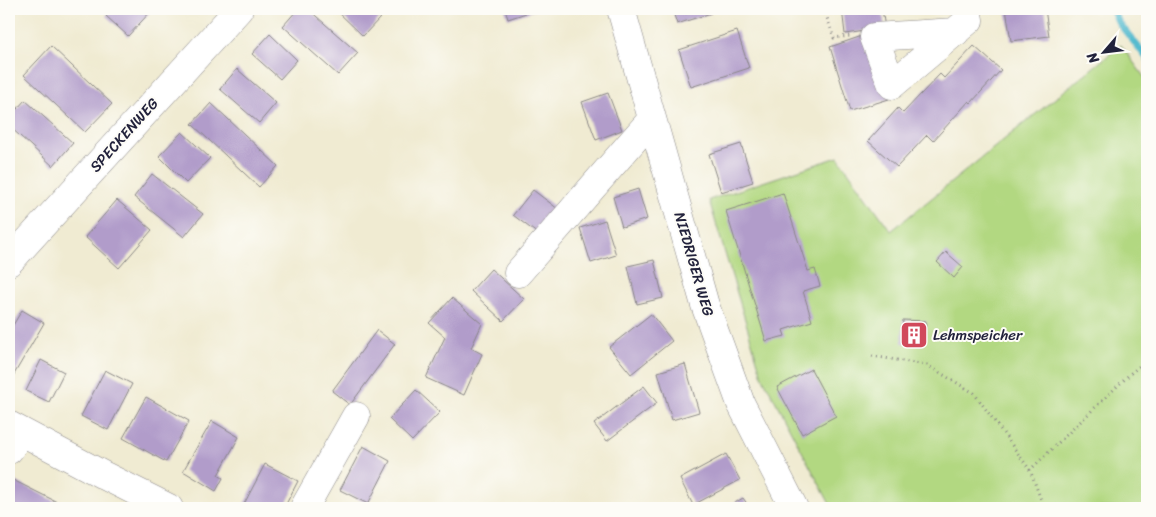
<svg xmlns="http://www.w3.org/2000/svg" width="1156" height="517" font-family="Sriracha,sans-serif">
<style>
.green{fill:#b2d881;stroke:#6a7d5e}
.lines{fill:none;stroke-linecap:round;stroke-linejoin:round}
.stream{stroke:#51bace;stroke-width:7}
.building{fill:#b19cca}
.minor-casing{stroke:#898686;stroke-width:29}
.path{stroke:#898686;stroke-width:3;stroke-dasharray:1 4;stroke-linecap:butt}
.minor{stroke:#fff;stroke-width:28}
.labels{text-anchor:middle;dominant-baseline:central;stroke-width:4;stroke-linejoin:round;paint-order:stroke}
.street-label{font-size:15px;fill:#22223b;stroke:#fdfcf7}
.poi-label{font-size:15px;fill:#22223b;stroke:#fdfcf7;text-anchor:start}
</style>
<rect width="100%" height="100%" fill="#fdfcf7"/>
<filter id="ink" filterUnits="userSpaceOnUse"><feTurbulence type="fractalNoise" baseFrequency=".02" numOctaves="2"/><feDisplacementMap in="SourceGraphic" scale="10" xChannelSelector="R" yChannelSelector="G"/><feConvolveMatrix kernelMatrix="1 2 1 2 8 2 1 2 1" color-interpolation-filters="sRGB"/></filter>
<filter id="wash" filterUnits="userSpaceOnUse"><feTurbulence type="fractalNoise" baseFrequency=".0096" numOctaves="4" result="noise"/><feDisplacementMap in="SourceGraphic" scale="20" xChannelSelector="R" yChannelSelector="G"/><feGaussianBlur stdDeviation="1.12" result="paint"/><feColorMatrix in="noise" values="0 0 0 0 0 0 0 0 0 0 0 0 0 0 0 0 0 1.4 0 .05"/><feComposite in="paint" operator="in"/></filter>
<g filter="url(#wash)">
<rect width="100%" height="100%" fill="#f0ebd2"/>
<path class="green" d="M 1121,45 L 1147,81 L 1147,508 L 832,508 L 762,376 L 709,200 L 838,157 L 891,231 Z"/>
<g class="lines">
<path class="stream" d="M 1112,9 L 1119,23 L 1147,58"/>
</g>
<g id="blocks">
<path class="building" d="M 112,9 L 153,9 L 128,36 L 106,16 Z
M 298,9 L 308,9 L 358,53 L 338,75 L 283,26 Z
M 335,9 L 371,9 L 380,18 L 363,36 Z
M 505,9 L 538,9 L 508,19 Z
M 672,9 L 709,9 L 711,13 L 677,24 Z
M 842,9 L 882,9 L 885,28 L 845,34 Z
M 1006,9 L 1045,9 L 1049,36 L 1011,41 Z
M 737,31 L 749,68 L 691,87 L 679,50 Z
M 270,34 L 297,60 L 280,79 L 252,54 Z
M 868,34 L 889,99 L 850,111 L 830,47 Z
M 51,46 L 112,104 L 85,132 L 24,75 Z
M 974,46 L 1001,70 L 971,103 L 969,101 L 933,141 L 927,135 L 897,167 L 868,141 L 898,108 L 903,113 L 940,74 L 944,78 Z
M 237,69 L 276,103 L 259,123 L 220,89 Z
M 608,93 L 622,130 L 596,140 L 582,102 Z
M 25,100 L 73,143 L 53,166 L 9,126 L 9,118 Z
M 211,103 L 278,166 L 259,187 L 192,124 Z
M 182,132 L 210,158 L 186,183 L 159,156 Z
M 741,144 L 753,182 L 721,192 L 709,154 Z
M 152,174 L 203,214 L 184,237 L 134,197 Z
M 638,189 L 647,219 L 622,227 L 613,197 Z
M 533,190 L 558,209 L 538,234 L 513,215 Z
M 783,193 L 808,271 L 815,269 L 820,286 L 803,291 L 812,321 L 783,330 L 785,336 L 766,341 L 726,211 Z
M 117,200 L 152,230 L 119,268 L 85,237 Z
M 605,220 L 616,255 L 591,263 L 580,228 Z
M 946,252 L 963,267 L 954,278 L 937,262 Z
M 654,260 L 663,298 L 637,304 L 628,266 Z
M 491,269 L 524,299 L 503,321 L 471,291 Z
M 452,298 L 482,324 L 471,348 L 482,354 L 464,395 L 426,378 L 445,337 L 429,323 Z
M 22,310 L 44,323 L 9,383 L 9,332 Z
M 651,314 L 672,341 L 631,374 L 609,347 Z
M 903,320 L 926,321 L 924,345 L 902,343 Z
M 377,330 L 395,344 L 350,405 L 332,391 Z
M 41,360 L 64,372 L 49,402 L 26,391 Z
M 685,364 L 699,412 L 672,420 L 658,372 Z
M 811,369 L 836,416 L 802,434 L 777,387 Z
M 105,370 L 132,384 L 108,430 L 81,416 Z
M 644,386 L 657,403 L 607,441 L 594,424 Z
M 416,390 L 440,412 L 412,441 L 389,419 Z
M 146,397 L 189,421 L 166,462 L 123,438 Z
M 212,421 L 239,437 L 218,475 L 223,478 L 216,491 L 183,471 Z
M 363,446 L 390,461 L 368,504 L 340,490 Z
M 726,454 L 740,480 L 693,505 L 680,479 Z
M 265,464 L 298,481 L 284,508 L 248,508 L 243,506 Z
M 9,478 L 69,508 L 9,508 Z
M 743,498 L 750,508 L 726,508 Z"/>
</g>
</g>
<g filter="url(#ink)">
<use href="#blocks" fill-opacity="0" stroke="#898686" stroke-width="1"/>
<g class="lines">
<g class="minor-casing">
<path id="minor" d="M 621,9 L 705,305 L 741,404 L 794,508
M 956,32 L 874,37 L 892,85 L 969,20 L 967,9
M 9,262 L 239,9
M 518,273 L 652,119
M 9,425 L 105,476 L 169,508
M 9,450 L 22,432
M 304,508 L 356,416"/>
</g>
<path class="path" d="M 824,9 L 834,38 L 850,36
M 872,356 L 927,365 L 974,393 L 1030,470
M 1044,508 L 1030,470 L 1131,373 L 1147,360"/>
<use href="#minor" class="minor"/>
</g>
</g>
<defs>
<g id="building-square" transform="scale(1.4375)"><rect x="-9" y="-9" width="18" height="18" rx="4" fill="#d1495b" stroke="#fdfcf7"/><path d="M-4-6H4V6H1V3H-1V6H-4ZM-2.5-4.3h1.7v1.8h-1.7ZM.8-4.3h1.7v1.8H.8ZM-2.5-1h1.7V.8h-1.7ZM.8-1h1.7V.8H.8Z" fill="#fff"/></g>
</defs>
<g fill-rule="evenodd">
<use href="#building-square" x="914" y="335"/>
</g>
<g class="labels">
<g class="street-label">
<text transform="translate(124 135) rotate(-48)">SPECKENWEG</text>
<text transform="translate(694 264) rotate(74)">NIEDRIGER WEG</text>
</g>
<g class="poi-label">
<text x="933" y="335">Lehmspeicher</text>
</g>
</g>
<rect width="1156" height="517" fill="none" stroke="#fdfcf7" stroke-width="30"/>
<g transform="translate(1104 52) rotate(242)" stroke="#fdfcf7" stroke-width="4" paint-order="stroke">
<path d="M0-4L9 19L0 12L-9 19Z" fill="#22223b"/>
<text y="-8" font-size="14" font-weight="bold" text-anchor="middle" fill="#22223b">N</text>
</g>
</svg>
